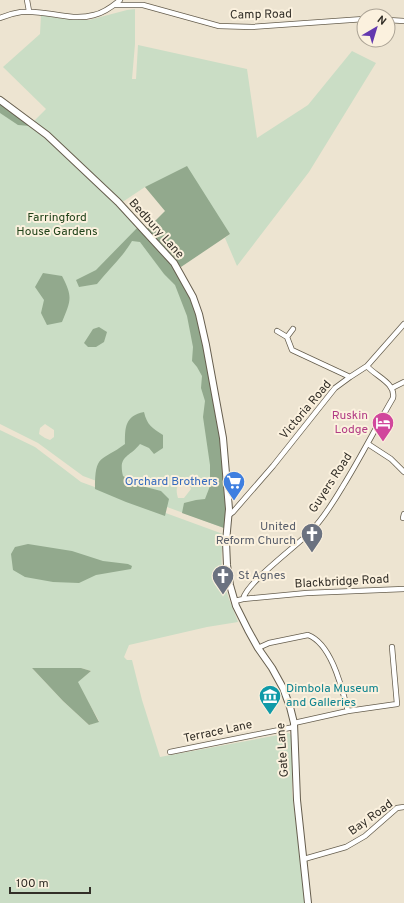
<svg xmlns="http://www.w3.org/2000/svg" width="404" height="903" font-family="Overpass,sans-serif">
<style>
.green{fill:#caddc5;fill-rule:evenodd}
.forest{fill:#92a98d}
.lines{fill:none;stroke-linecap:round;stroke-linejoin:round}
.minor-casing{stroke:#665e4e;stroke-width:6}
.tertiary-casing{stroke:#665e4e;stroke-width:8}
.minor{stroke:#fff;stroke-width:4.5}
.tertiary{stroke:#fff;stroke-width:6}
.labels{text-anchor:middle;dominant-baseline:central;stroke-width:4;stroke-linejoin:round;paint-order:stroke}
.street-label{font-size:12px;fill:#322e27;stroke:#fbf1de}
.park-label{font-size:12px;fill:#21431a;stroke:#fbf1de}
.hotel-label{font-size:12px;fill:#b23c85;stroke:#fbf1de;text-anchor:end}
.shop-label{font-size:12px;fill:#366cbe;stroke:#fbf1de;text-anchor:end}
.worship-label{font-size:12px;fill:#5b616d;stroke:#fbf1de;text-anchor:end}
.culture-label{font-size:12px;fill:#0d838f;stroke:#fbf1de;text-anchor:start}
</style>
<rect width="100%" height="100%" fill="#ede4d1"/>
<path class="green" d="M 135,9 L 135,44 L 132,79 L 136,79 L 138,45 L 247,69 L 257,138 L 308,105 L 352,51 L 376,63 L 309,172 L 237,266 L 225,238 L 230,234 L 145,187 L 121,203 L 33,122 L 46,109 L 3,67 L 40,34 L 41,15 L 65,19 L 89,20 L 127,10 Z
M 0,103 L 45,136 L 117,203 L 139,226 L 197,315 L 224,528 L 83,476 L 38,443 L 0,424 ZM 45,424 L 54,430 L 54,437 L 50,440 L 45,438 L 39,434 L 40,428 ZM 184,480 L 189,483 L 191,489 L 184,498 L 178,498 C 176,491 176,488 180,481 Z
M 0,430 L 35,447 L 81,482 L 223,534 C 222,547 221,561 222,574 C 224,589 233,608 238,622 L 207,627 L 129,645 L 124,657 L 127,660 L 132,660 L 142,700 L 160,757 L 289,733 L 292,737 L 292,793 L 306,903 L 0,903 ZM 32,668 L 81,668 L 91,671 L 77,682 L 99,721 L 89,725 L 63,701 Z"/>
<path class="forest" d="M 0,103 L 30,126 L 18,125 L 0,113 Z
M 187,166 L 230,234 L 181,267 L 147,229 L 165,211 L 145,187 Z
M 139,226 L 160,250 L 181,277 L 197,315 L 221,440 L 227,515 L 224,528 L 182,513 L 184,503 L 196,500 L 205,499 L 210,486 L 210,465 L 203,417 L 205,401 L 201,388 L 202,376 L 197,367 L 192,361 L 193,347 L 187,316 L 175,285 L 164,274 L 140,242 L 132,241 C 122,258 109,269 97,284 L 79,287 L 76,280 L 96,270 Z
M 43,273 L 62,276 C 73,297 71,300 62,322 L 47,325 L 41,313 L 44,300 L 35,287 Z
M 99,327 L 107,332 L 104,342 L 96,347 L 88,347 L 84,343 L 93,329 Z
M 144,412 C 147,425 152,428 163,435 L 163,448 L 154,454 L 149,448 L 140,444 C 129,458 118,455 123,476 L 138,485 L 161,491 L 169,499 L 165,516 L 126,502 L 95,489 C 95,453 101,462 125,444 C 125,427 125,416 144,412 Z
M 28,544 L 72,551 L 103,561 L 128,564 L 132,566 L 131,569 L 96,575 L 79,583 L 53,582 L 25,577 L 13,570 L 11,554 L 15,547 Z
M 32,668 L 81,668 L 91,671 L 78,682 L 99,722 L 89,725 L 63,701 Z"/>
<g class="lines">
<g class="minor-casing">
<path id="minor" d="M 27,0 L 29,11
M 114,5 L 143,5 L 219,26 L 252,27 L 364,19
M 0,18 C 7,15 14,13 21,12 C 45,9 69,22 94,15 C 103,13 113,6 120,0
M 388,20 L 404,21
M 277,331 L 287,337 L 292,350 L 350,377
M 287,337 L 293,329
M 392,388 L 404,382
M 368,444 L 391,459 L 404,472
M 229,515 L 233,512 L 273,466 L 335,388 L 350,377 L 367,366 L 404,324
M 403,518 L 404,514
M 243,599 C 247,582 297,546 311,531 C 324,518 334,501 343,486 C 361,457 376,427 393,398 C 396,383 375,376 367,366
M 235,601 L 243,599 L 307,593 L 404,589
M 258,648 L 269,643 L 308,635 C 332,644 342,689 348,711 L 294,723
M 348,711 L 397,704 L 392,647
M 170,752 L 294,727
M 304,859 L 346,847 L 365,836 L 397,808 L 404,807"/>
</g>
<g class="tertiary-casing">
<path id="tertiary" d="M 0,100 L 47,135 L 118,202 L 174,263 L 193,297 L 199,314 L 206,345 L 223,438 L 229,509 L 226,542 L 227,565 L 230,585 L 236,606 L 248,630 L 258,648 L 272,668 L 283,688 L 290,707 L 294,723 L 297,800 L 308,903"/>
</g>
<use href="#minor" class="minor"/>
<use href="#tertiary" class="tertiary"/>
</g>
<defs>
<g id="hotel-pin" transform="scale(1.15)"><path d="M0 17L-7.5 6A9.5 9.5 0 1 1 7.5 6Z" fill="#d1479c" stroke="#fbf1de"/><path d="M-6-4.5h1.5V1H6V5H4.5V3h-9V5H-6ZM-4 0a1.8 1.8 0 1 1 3.6 0ZM.5 0V-2.5h3Q6-2.5 6 0Z" fill="#fff"/></g>
<g id="supermarket-pin" transform="scale(1.15)"><path d="M0 17L-7.5 6A9.5 9.5 0 1 1 7.5 6Z" fill="#3f7fe0" stroke="#fbf1de"/><path d="M-6-5.5h2.5l.6 2H6L4.5 2H-2.5L-4.4-4H-6ZM-1.5 3.2a1.3 1.3 0 1 0 .1 0ZM3 3.2a1.3 1.3 0 1 0 .1 0Z" fill="#fff"/></g>
<g id="church-pin" transform="scale(1.15)"><path d="M0 17L-7.5 6A9.5 9.5 0 1 1 7.5 6Z" fill="#6b7280" stroke="#fbf1de"/><path d="M-1.2-6h2.4v3.5h3.3v2.4h-3.3V6h-2.4V-.1h-3.3v-2.4h3.3Z" fill="#fff"/></g>
<g id="museum-pin" transform="scale(1.15)"><path d="M0 17L-7.5 6A9.5 9.5 0 1 1 7.5 6Z" fill="#0f9aa8" stroke="#fbf1de"/><path d="M0-6L6-3V-2H-6V-3ZM-5-1h2V3h-2ZM-1-1h2V3h-2ZM3-1h2V3H3ZM-6 4H6V6H-6Z" fill="#fff"/></g>
</defs>
<g fill-rule="evenodd">
<use href="#hotel-pin" x="383" y="423"/>
<use href="#supermarket-pin" x="234" y="482"/>
<use href="#church-pin" x="312" y="534"/>
<use href="#church-pin" x="223" y="576"/>
<use href="#museum-pin" x="270" y="696"/>
</g>
<g class="labels">
<g class="street-label">
<text transform="translate(261 15) rotate(-1)">Camp Road</text>
<text transform="translate(156 229) rotate(48)">Bedbury Lane</text>
<text transform="translate(306 410) rotate(-50)">Victoria Road</text>
<text transform="translate(331 483) rotate(-57)">Guyers Road</text>
<text transform="translate(342 582) rotate(-3)">Blackbridge Road</text>
<text transform="translate(218 732) rotate(-12)">Terrace Lane</text>
<text transform="translate(283 750) rotate(-94)">Gate Lane</text>
<text transform="translate(371 818) rotate(-36)">Bay Road</text>
</g>
<g class="park-label">
<text x="57" y="218">Farringford<tspan x="57" dy="14">House Gardens</tspan></text>
</g>
<g class="hotel-label">
<text x="368" y="416">Ruskin<tspan x="368" dy="14">Lodge</tspan></text>
</g>
<g class="shop-label">
<text x="218" y="482">Orchard Brothers</text>
</g>
<g class="worship-label">
<text x="296" y="527">United<tspan x="296" dy="14">Reform Church</tspan></text>
<text x="238" y="576" text-anchor="start">St Agnes</text>
</g>
<g class="culture-label">
<text x="286" y="689">Dimbola Museum<tspan x="286" dy="14">and Galleries</tspan></text>
</g>
</g>
<g transform="translate(376 28) rotate(38)"><circle r="19" fill="#fbf1de" stroke="#aba395"/>
<path d="M0-3L7 15L0 10L-7 15Z" fill="#6338af"/>
<text y="-6" font-size="11" font-weight="bold" text-anchor="middle" fill="#322e27">N</text>
</g>
<path d="M10 887v6h80v-6" fill="none" stroke="#322e27" stroke-width="2"/>
<text x="16" y="887" font-size="12" fill="#322e27" stroke="#fbf1de" stroke-width="3" paint-order="stroke">100 m</text>
</svg>
